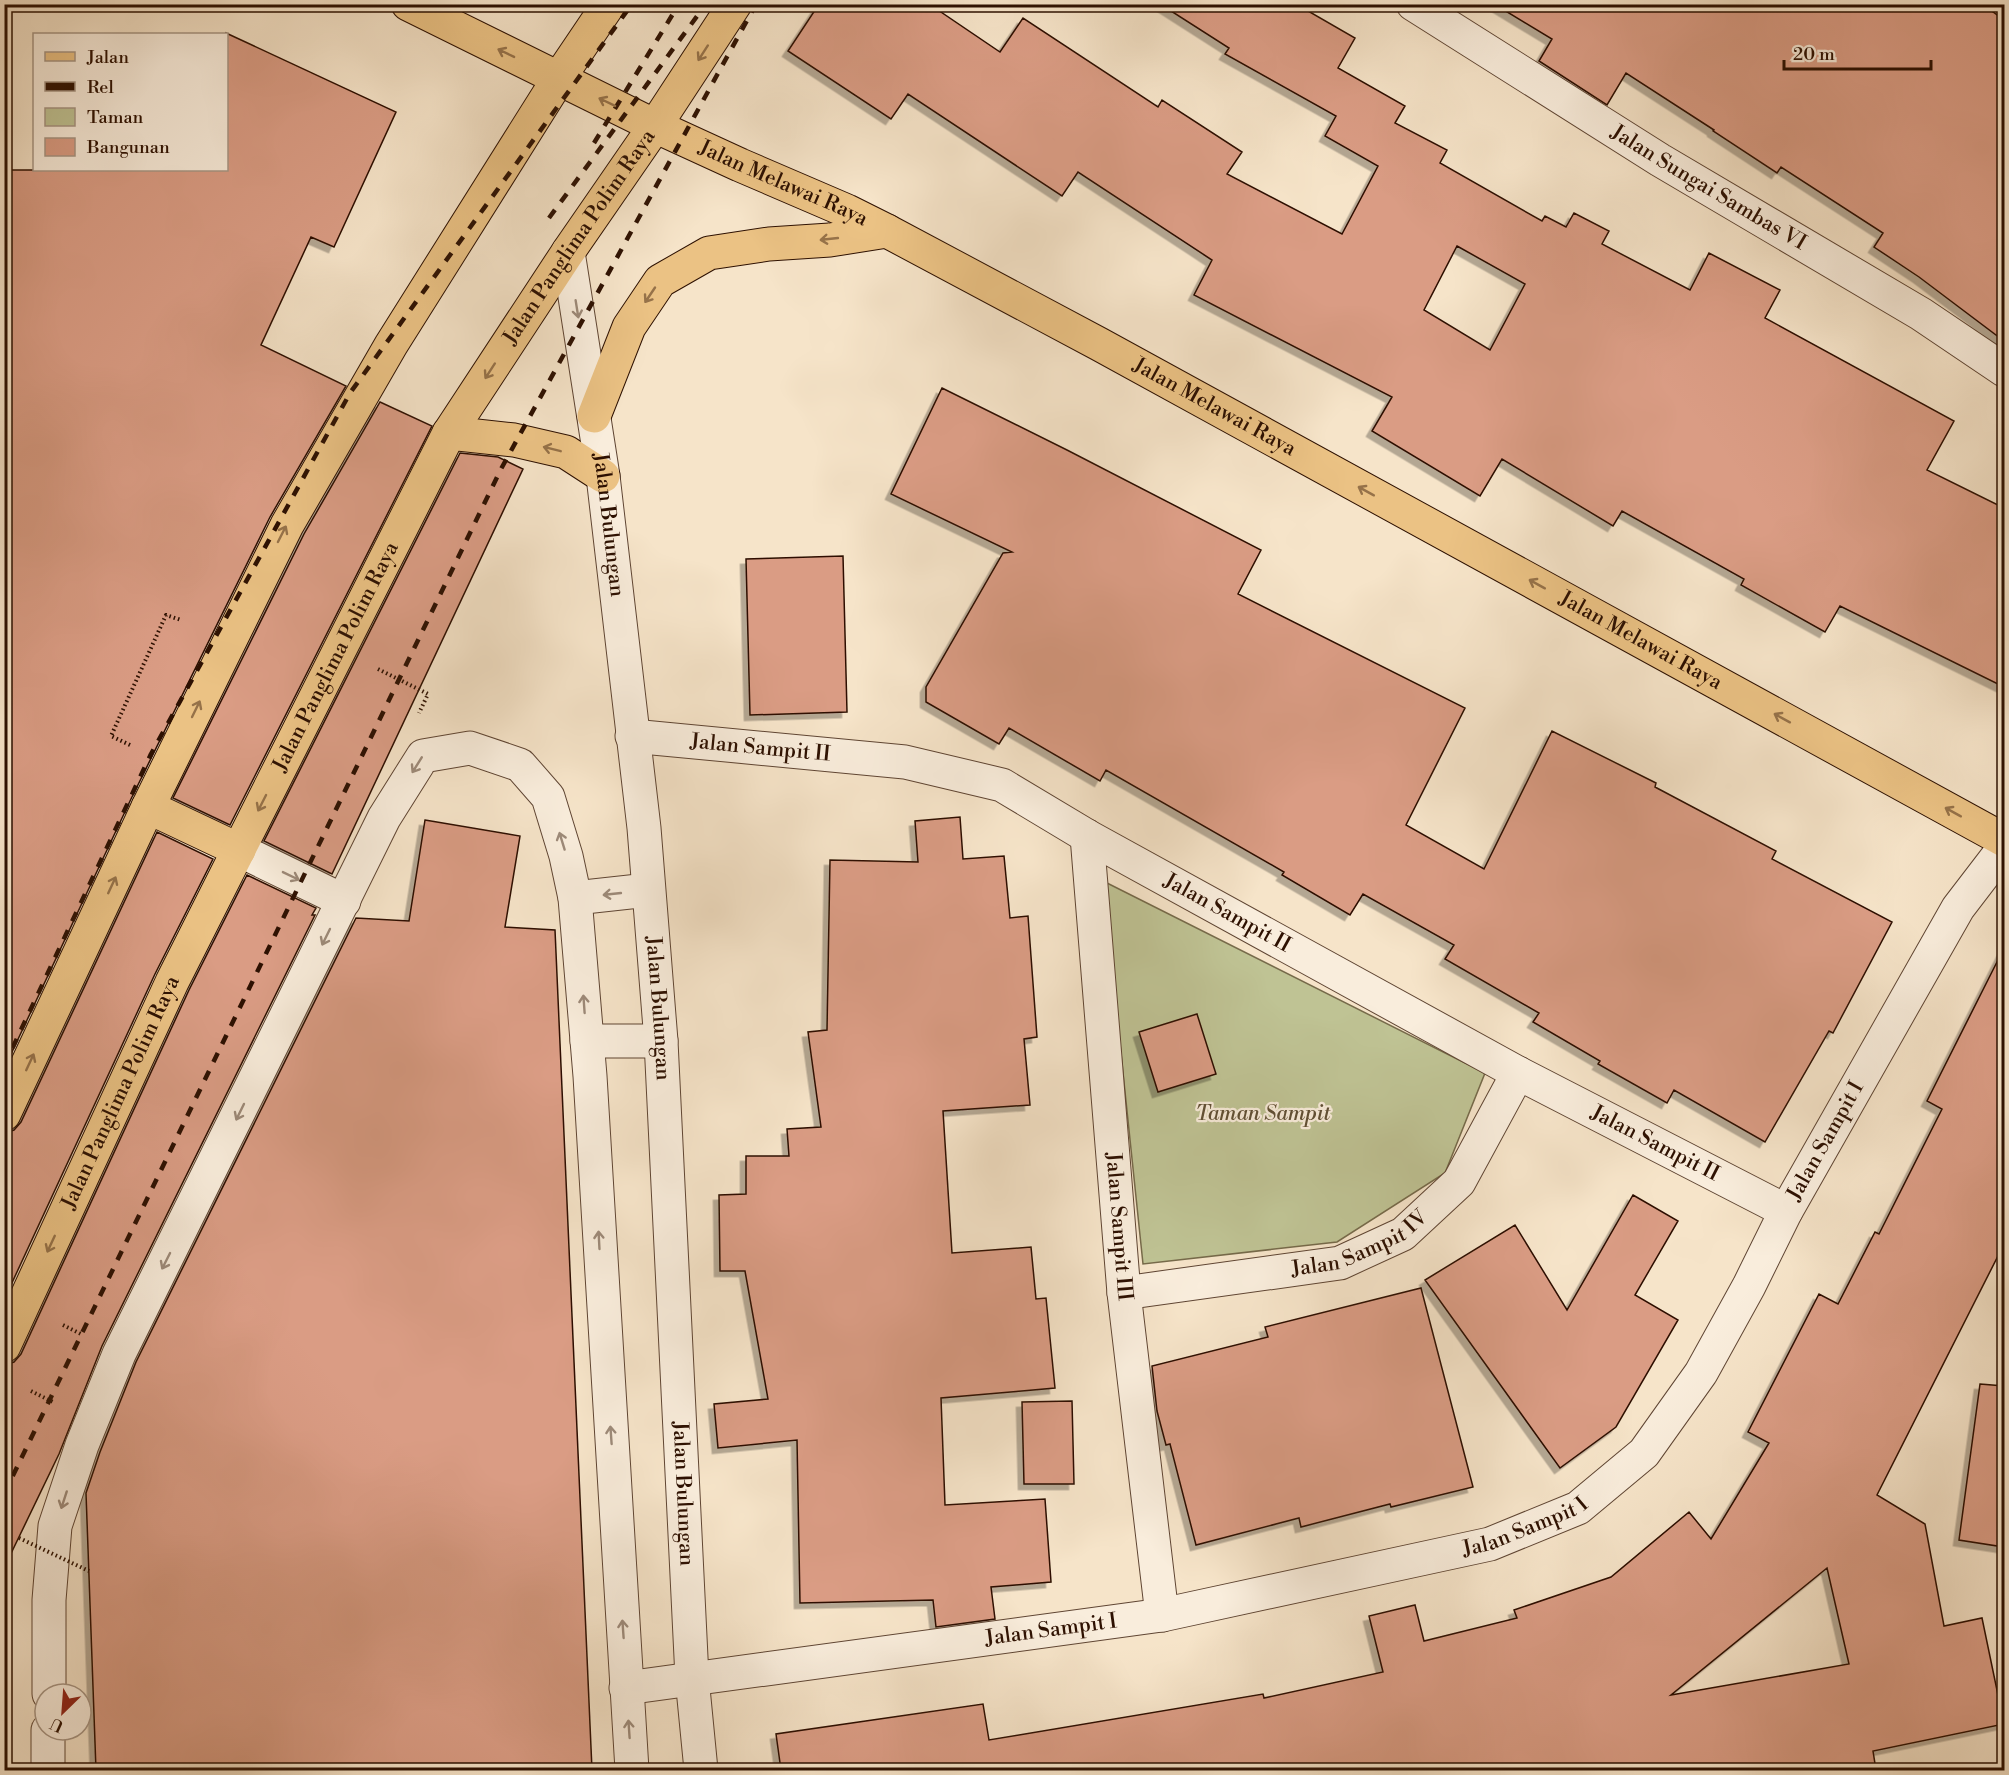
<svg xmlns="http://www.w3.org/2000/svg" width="2009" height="1775" font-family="'Libre Bodoni',serif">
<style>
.green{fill:#bfc394;stroke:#766a4a;stroke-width:1.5}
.building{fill:#da9c84;stroke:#2d1001;stroke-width:1.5;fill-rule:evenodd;filter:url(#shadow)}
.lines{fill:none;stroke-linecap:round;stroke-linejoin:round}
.minor-casing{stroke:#5f4533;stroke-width:35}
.major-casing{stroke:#2d1001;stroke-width:35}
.path{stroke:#2d1001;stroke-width:4;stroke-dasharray:1.5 3;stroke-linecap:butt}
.minor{stroke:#f9eddc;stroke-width:33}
.major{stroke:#ebc284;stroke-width:33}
.rail{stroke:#2d1001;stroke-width:4.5;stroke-dasharray:10 10;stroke-linecap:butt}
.path-bridge{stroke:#2d1001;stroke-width:4;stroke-dasharray:1.5 3;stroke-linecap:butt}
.oneway{stroke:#967249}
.oneway2{stroke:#9d8a79}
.labels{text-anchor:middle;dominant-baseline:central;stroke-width:4.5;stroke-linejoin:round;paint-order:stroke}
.street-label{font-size:21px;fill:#2d1001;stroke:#f9eddc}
.park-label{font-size:21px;font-style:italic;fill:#604f34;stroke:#f9eddc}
</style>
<defs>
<filter id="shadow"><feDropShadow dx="-5.5" dy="5.5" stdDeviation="0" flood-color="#0004"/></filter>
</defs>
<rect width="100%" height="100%" fill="#f6e4c9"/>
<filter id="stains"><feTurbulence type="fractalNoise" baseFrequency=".00333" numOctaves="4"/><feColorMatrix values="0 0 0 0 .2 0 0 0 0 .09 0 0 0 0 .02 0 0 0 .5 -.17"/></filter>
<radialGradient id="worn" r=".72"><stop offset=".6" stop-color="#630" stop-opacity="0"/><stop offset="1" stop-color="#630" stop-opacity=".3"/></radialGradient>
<path class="green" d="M 1103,881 L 1485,1073 L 1445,1173 L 1337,1242 L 1143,1264 Z"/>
<path class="building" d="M 819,4 L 929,4 L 1000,52 L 1023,18 L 1158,107 L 1162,100 L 1242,152 L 1227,174 L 1342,234 L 1378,166 L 1325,136 L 1336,116 L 1225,54 L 1229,48 L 1160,4 L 1296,4 L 1355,38 L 1338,68 L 1405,106 L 1395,123 L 1447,150 L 1440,163 L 1542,221 L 1545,216 L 1566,227 L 1574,213 L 1609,231 L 1602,244 L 1690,290 L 1709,253 L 1780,290 L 1765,318 L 1954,421 L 1927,470 L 2004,508 L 2004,687 L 1840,606 L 1825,632 L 1741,585 L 1744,579 L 1622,511 L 1613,526 L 1502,459 L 1480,496 L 1372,431 L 1392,397 L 1194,295 L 1212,260 L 1078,172 L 1062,196 L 908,94 L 891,119 L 788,51 ZM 1457,246 L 1525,284 L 1490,350 L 1424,310 Z
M 1494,4 L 1982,4 L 2004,20 L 2004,341 L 1919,277 L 1874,247 L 1883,233 L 1781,167 L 1777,173 L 1713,131 L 1714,130 L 1626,73 L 1607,105 L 1539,61 L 1552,39 Z
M 226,33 L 396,112 L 334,247 L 311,237 L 261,345 L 346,386 L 270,517 L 131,799 L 4,1069 L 4,170 L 226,170 Z
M 942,388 L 1067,450 L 1261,550 L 1238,594 L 1465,708 L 1406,825 L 1484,869 L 1552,731 L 1656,783 L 1655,787 L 1776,851 L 1772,859 L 1892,922 L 1833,1033 L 1829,1031 L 1765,1142 L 1674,1090 L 1667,1103 L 1598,1064 L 1600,1061 L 1533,1022 L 1539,1013 L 1445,959 L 1454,945 L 1363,894 L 1350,915 L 1282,875 L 1284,872 L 1106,770 L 1100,781 L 1009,728 L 999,744 L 926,702 L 926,687 L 1003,553 L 1012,552 L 891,494 Z
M 380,402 L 432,426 L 230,825 L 173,798 L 304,534 Z
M 460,453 L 498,457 L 523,469 L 332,874 L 264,841 Z
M 843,556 L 847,712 L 750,715 L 746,559 Z
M 960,817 L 963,859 L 1004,856 L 1010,918 L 1028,916 L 1037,1037 L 1024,1039 L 1030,1105 L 943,1111 L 952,1253 L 1031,1247 L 1036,1299 L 1046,1298 L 1055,1388 L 941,1398 L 945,1505 L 1045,1499 L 1051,1582 L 991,1587 L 995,1619 L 936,1627 L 933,1600 L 800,1603 L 797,1440 L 718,1448 L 714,1404 L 768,1399 L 745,1271 L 720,1271 L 719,1195 L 746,1194 L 746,1156 L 789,1156 L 787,1129 L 821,1127 L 808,1032 L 827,1030 L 830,860 L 918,862 L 915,821 Z
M 425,820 L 520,836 L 505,927 L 555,930 L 592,1770 L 96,1770 L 86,1493 L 100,1452 L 136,1362 L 356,918 L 409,921 Z
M 157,832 L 213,859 L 155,974 L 4,1300 L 4,1133 L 14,1130 L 21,1122 Z
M 247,875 L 316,908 L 312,915 L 315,915 L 102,1346 L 59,1454 L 4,1568 L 4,1365 L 14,1362 L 21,1354 L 189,990 Z
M 2004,948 L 2004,1244 L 1877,1495 L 1925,1524 L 1944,1626 L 1982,1618 L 2004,1724 L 1873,1751 L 1876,1770 L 781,1770 L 776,1734 L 983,1704 L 989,1740 L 1263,1694 L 1264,1698 L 1383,1672 L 1369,1616 L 1415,1605 L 1424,1641 L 1517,1618 L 1514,1610 L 1611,1577 L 1689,1512 L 1711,1539 L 1769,1443 L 1748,1432 L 1819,1294 L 1838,1304 L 1875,1232 L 1879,1234 L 1942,1109 L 1927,1101 ZM 1827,1568 L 1849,1664 L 1671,1695 Z
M 1197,1014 L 1216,1074 L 1158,1092 L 1139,1032 Z
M 1633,1195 L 1678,1221 L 1635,1295 L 1678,1320 L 1616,1427 L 1560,1468 L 1425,1280 L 1515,1225 L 1567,1310 Z
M 1421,1288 L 1473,1487 L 1391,1507 L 1390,1504 L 1301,1527 L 1299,1518 L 1196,1545 L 1170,1444 L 1166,1445 L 1157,1411 L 1152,1366 L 1268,1337 L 1265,1327 Z
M 1980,1384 L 2004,1386 L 2004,1547 L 1959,1540 Z
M 1072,1401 L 1074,1484 L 1024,1484 L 1022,1402 Z"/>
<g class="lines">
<g class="minor-casing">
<g id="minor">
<path id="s1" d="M 1413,4 L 1660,160 L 1921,314 L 2004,370"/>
<path id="s2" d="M 568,252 L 603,476 L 644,828 L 661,1041 L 692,1678 L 701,1770"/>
<path id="s3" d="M 632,736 L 905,762 L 1002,785 L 1087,836 L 1518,1073 L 1786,1211"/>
<path id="s4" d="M 1087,836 L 1124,1293 L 1162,1615"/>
<path d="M 239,850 L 344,901"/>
<path d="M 575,898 L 648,890"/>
<path d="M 587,1041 L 661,1041"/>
<path id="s5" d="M 1124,1293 L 1340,1263 L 1403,1234 L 1459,1182 L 1518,1073"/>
<path id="s6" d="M 626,1688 L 1162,1615 L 1490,1544 L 1578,1508 L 1644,1453 L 1701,1373 L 1749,1286 L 1786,1211 L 1958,908 L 2004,848"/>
<path d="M 49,1694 L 49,1600 L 55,1526 L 82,1445 L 119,1354 L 384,818 L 423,756 L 470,748 L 520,765 L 548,797 L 566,856 L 575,898 L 590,1076 L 632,1770"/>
<path d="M 48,1770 L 48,1730"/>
</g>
</g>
<g class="major-casing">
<g id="major">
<path id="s7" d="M 408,4 L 655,126 L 740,165 L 847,211 L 887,231 L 1099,344 L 2004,840"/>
<path d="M 594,416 L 629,327 L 660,281 L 709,253 L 769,244 L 830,240 L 887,231"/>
<path d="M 449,433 L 514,440 L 566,452 L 603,476"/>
<path d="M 148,807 L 239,850"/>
<path d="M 4,1114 L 148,807 L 287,525 L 391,345 L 559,78 L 609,4"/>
<path id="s8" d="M 4,1346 L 172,982 L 449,433 L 568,252 L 655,126 L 735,4"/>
</g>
</g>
<path class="path" d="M 378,669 L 428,694 L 419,713
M 130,745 L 111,736 L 166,615 L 181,620
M 63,1325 L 81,1334
M 31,1391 L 55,1403"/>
<use href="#minor" class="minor"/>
<use href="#major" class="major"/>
<path class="rail" d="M 594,143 L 679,4
M 549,218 L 706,4
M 4,1066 L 151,754 L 350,393 L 632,4
M 4,1494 L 501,469 L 756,4"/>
<path class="path-bridge" d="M 19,1538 L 89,1571"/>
</g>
<defs><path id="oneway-shaft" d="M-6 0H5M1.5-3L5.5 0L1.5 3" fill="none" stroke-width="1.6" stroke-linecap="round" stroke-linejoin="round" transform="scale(1.5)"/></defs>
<g class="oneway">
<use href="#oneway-shaft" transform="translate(506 53) rotate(-154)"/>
<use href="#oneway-shaft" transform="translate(703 53) rotate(123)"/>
<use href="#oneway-shaft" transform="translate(607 102) rotate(-154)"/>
<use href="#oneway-shaft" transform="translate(829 239) rotate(174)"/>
<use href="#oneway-shaft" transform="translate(650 295) rotate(124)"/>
<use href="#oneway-shaft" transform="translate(490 371) rotate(123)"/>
<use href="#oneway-shaft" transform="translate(552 449) rotate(-166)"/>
<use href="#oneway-shaft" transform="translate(1366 491) rotate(-151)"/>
<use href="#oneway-shaft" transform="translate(282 534) rotate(-63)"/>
<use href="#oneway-shaft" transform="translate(1537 584) rotate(-151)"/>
<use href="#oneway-shaft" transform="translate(196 709) rotate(-64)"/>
<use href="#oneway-shaft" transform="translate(1782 718) rotate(-151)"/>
<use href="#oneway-shaft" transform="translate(262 803) rotate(117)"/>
<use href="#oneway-shaft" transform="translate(1953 812) rotate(-151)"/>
<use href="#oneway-shaft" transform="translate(112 885) rotate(-65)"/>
<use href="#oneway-shaft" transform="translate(30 1062) rotate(-65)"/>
<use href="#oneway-shaft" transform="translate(51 1244) rotate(115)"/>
</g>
<g class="oneway2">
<use href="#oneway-shaft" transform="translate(577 309) rotate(81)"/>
<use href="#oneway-shaft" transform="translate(417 765) rotate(122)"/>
<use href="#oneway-shaft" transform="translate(562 841) rotate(-107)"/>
<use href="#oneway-shaft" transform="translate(291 876) rotate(26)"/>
<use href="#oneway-shaft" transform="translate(612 894) rotate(174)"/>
<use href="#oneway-shaft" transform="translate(326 937) rotate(116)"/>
<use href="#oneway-shaft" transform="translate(584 1004) rotate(-94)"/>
<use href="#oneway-shaft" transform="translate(240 1112) rotate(116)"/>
<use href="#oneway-shaft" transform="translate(599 1240) rotate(-93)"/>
<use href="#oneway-shaft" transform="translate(166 1261) rotate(117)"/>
<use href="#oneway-shaft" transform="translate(611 1435) rotate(-94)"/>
<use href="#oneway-shaft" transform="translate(64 1500) rotate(108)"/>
<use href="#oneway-shaft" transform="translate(623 1629) rotate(-94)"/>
<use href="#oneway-shaft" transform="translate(629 1729) rotate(-94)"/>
</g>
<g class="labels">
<g class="street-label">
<text stroke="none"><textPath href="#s7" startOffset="416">Jalan Melawai Raya</textPath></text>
<text stroke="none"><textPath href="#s1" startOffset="348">Jalan Sungai Sambas VI</textPath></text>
<text stroke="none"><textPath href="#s8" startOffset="1251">Jalan Panglima Polim Raya</textPath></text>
<text stroke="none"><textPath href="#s7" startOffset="902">Jalan Melawai Raya</textPath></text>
<text stroke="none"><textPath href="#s2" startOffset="276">Jalan Bulungan</textPath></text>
<text stroke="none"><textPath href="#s7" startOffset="1388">Jalan Melawai Raya</textPath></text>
<text stroke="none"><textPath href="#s8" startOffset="765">Jalan Panglima Polim Raya</textPath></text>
<text stroke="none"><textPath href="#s3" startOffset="129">Jalan Sampit II</textPath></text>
<text stroke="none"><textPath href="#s3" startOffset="633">Jalan Sampit II</textPath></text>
<text stroke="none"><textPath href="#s2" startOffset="762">Jalan Bulungan</textPath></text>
<text stroke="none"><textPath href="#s8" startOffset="279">Jalan Panglima Polim Raya</textPath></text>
<text stroke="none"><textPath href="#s6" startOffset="1419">Jalan Sampit I</textPath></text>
<text stroke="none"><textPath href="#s3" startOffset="1119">Jalan Sampit II</textPath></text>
<text stroke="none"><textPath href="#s4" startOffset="392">Jalan Sampit III</textPath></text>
<text stroke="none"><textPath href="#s5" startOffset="243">Jalan Sampit IV</textPath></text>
<text stroke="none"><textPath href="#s2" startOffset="1248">Jalan Bulungan</textPath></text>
<text stroke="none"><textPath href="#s6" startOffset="915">Jalan Sampit I</textPath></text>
<text stroke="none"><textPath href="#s6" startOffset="429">Jalan Sampit I</textPath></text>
</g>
<g class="park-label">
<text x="1263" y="1114">Taman Sampit</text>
</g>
</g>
<rect width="2009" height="1775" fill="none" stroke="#f6e4c9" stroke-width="24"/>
<rect x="6" y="6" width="1997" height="1763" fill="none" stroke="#2d1001" stroke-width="3"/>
<rect x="12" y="12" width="1985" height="1751" fill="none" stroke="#2d1001" stroke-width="1.5"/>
<rect x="33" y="33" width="195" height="138" fill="#f9eddc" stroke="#a79584" stroke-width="1.5"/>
<rect x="45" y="52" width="30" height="9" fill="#ebc284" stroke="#a79584" stroke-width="1.5"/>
<text x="87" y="63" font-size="18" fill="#2d1001">Jalan</text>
<rect x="45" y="82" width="30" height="9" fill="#2d1001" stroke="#a79584" stroke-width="1.5"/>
<text x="87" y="93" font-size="18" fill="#2d1001">Rel</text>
<rect x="45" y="108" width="30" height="18" fill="#bfc394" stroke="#a79584" stroke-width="1.5"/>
<text x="87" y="123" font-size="18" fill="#2d1001">Taman</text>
<rect x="45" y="138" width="30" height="18" fill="#da9c84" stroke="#a79584" stroke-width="1.5"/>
<text x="87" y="153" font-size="18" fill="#2d1001">Bangunan</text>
<g transform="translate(63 1712) rotate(205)"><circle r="28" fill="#f9eddc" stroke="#a79584" stroke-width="1.5"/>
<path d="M0-4.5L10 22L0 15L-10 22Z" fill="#8f2418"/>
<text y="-9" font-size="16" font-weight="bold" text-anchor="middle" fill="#2d1001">U</text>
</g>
<path d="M1784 60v9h147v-9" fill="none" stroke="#2d1001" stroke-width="3"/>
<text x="1793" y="60" font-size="18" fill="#2d1001" stroke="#f9eddc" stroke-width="4.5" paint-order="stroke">20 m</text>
<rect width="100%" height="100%" filter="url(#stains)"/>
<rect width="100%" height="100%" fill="url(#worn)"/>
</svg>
